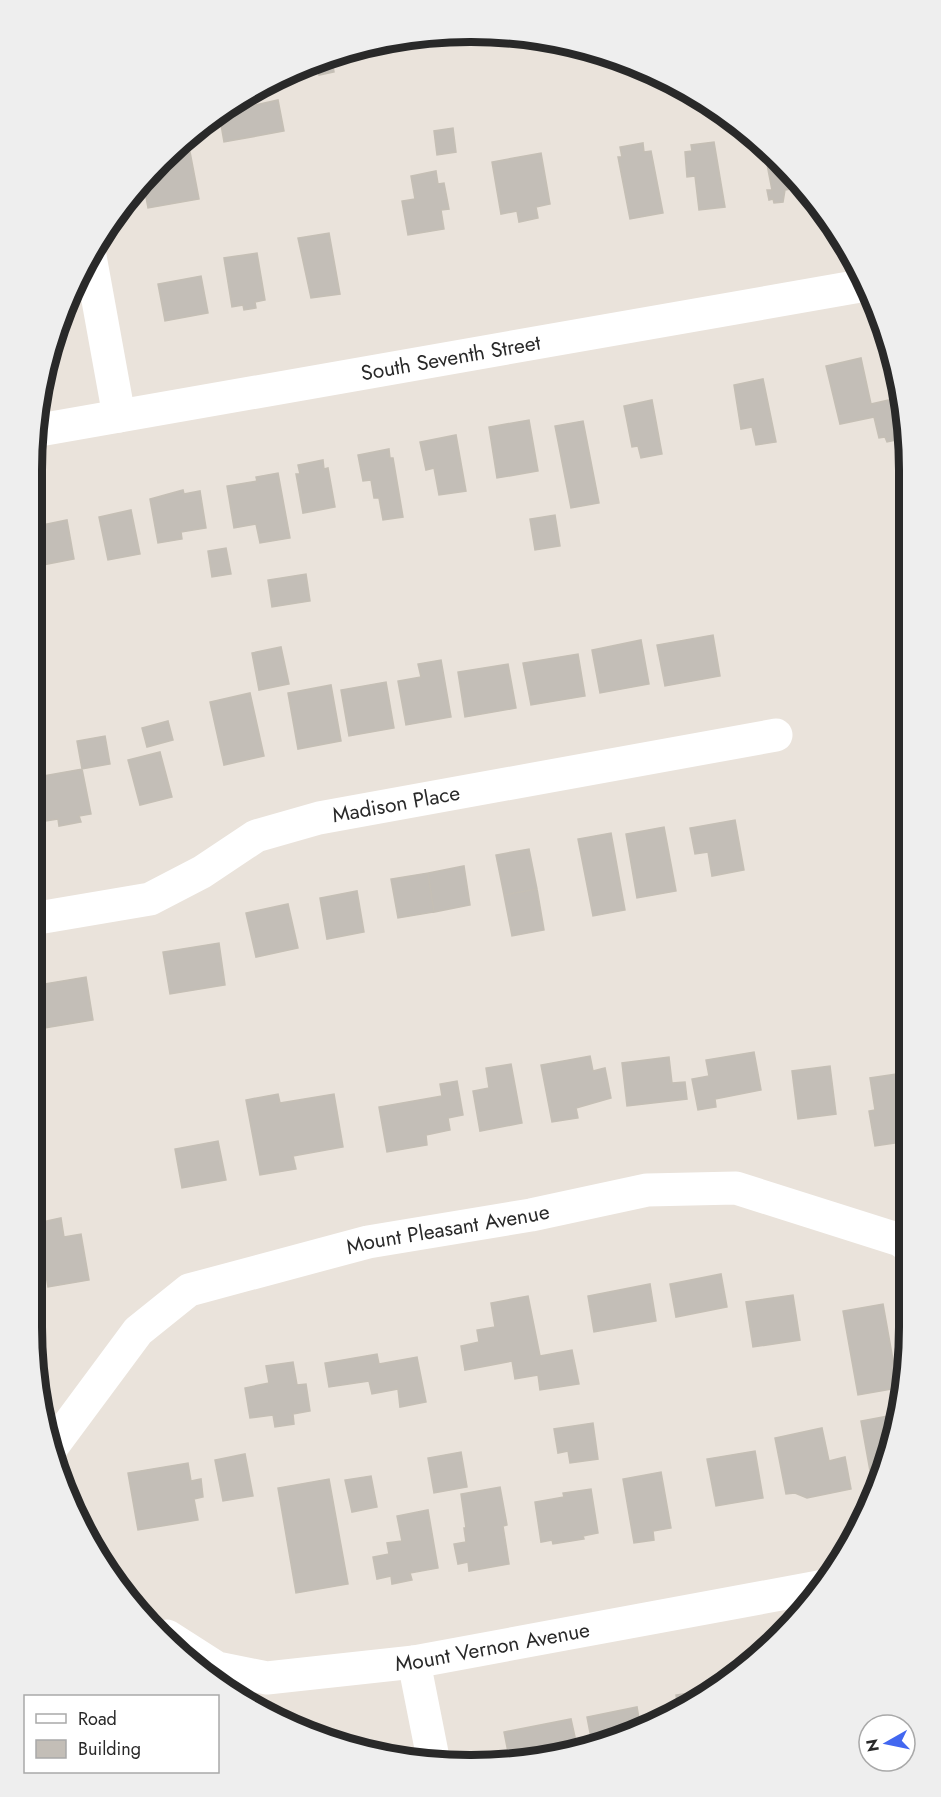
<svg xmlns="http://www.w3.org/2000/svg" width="941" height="1797" font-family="Jost,sans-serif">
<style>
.building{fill:#c3beb7;stroke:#c5bfb5;stroke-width:1.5}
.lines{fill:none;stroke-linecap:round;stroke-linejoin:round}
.minor{stroke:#fff;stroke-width:33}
.tertiary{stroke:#fff;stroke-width:33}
.labels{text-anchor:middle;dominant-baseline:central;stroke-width:4.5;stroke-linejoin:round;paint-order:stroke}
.street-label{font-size:21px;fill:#292929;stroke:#fff}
.rim{fill:none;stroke:#292929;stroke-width:8}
</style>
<rect width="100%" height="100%" fill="#eae3db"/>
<path class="building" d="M 331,54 L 334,72 L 319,75 L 316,61 Z
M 278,100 L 284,131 L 224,142 L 219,113 Z
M 453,128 L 456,152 L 437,155 L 434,131 Z
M 714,142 L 725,207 L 699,210 L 695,176 L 687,177 L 685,152 L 692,151 L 691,145 Z
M 643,143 L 644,152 L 651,151 L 663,213 L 630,219 L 618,157 L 622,157 L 620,147 Z
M 190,152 L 199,199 L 148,208 L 143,181 L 166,156 Z
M 541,153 L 550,204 L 536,207 L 538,218 L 519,222 L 517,211 L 501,214 L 492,162 Z
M 772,153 L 803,187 L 785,190 L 783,202 L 774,203 L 773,199 L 769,200 L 767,190 L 772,190 L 765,154 Z
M 436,171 L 438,184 L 444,183 L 449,209 L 441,210 L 444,229 L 408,235 L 402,201 L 415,199 L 411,176 Z
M 329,233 L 340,294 L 311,298 L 298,238 Z
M 257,253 L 265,300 L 255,302 L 256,308 L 244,310 L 243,305 L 232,307 L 224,258 Z
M 201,276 L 208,313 L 165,321 L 158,284 Z
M 861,358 L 871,404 L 902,397 L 906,413 L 906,432 L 900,434 L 901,439 L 887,442 L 885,437 L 879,438 L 874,417 L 840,424 L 826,366 Z
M 763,379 L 776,442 L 756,445 L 752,427 L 741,429 L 734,385 Z
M 652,400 L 662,454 L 641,458 L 638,446 L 632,447 L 624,406 Z
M 529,420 L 538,471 L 497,478 L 489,427 Z
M 583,421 L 599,503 L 571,508 L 555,426 Z
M 456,435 L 466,491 L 439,495 L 434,468 L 426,470 L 420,442 Z
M 389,449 L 390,458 L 393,458 L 403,517 L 383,520 L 379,498 L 374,498 L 371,480 L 363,481 L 358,455 Z
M 323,460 L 324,469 L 328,468 L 335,507 L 303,513 L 296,474 L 300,474 L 298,465 Z
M 278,473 L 290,538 L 260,543 L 256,524 L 234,528 L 227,486 L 257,481 L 256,477 Z
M 183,490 L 184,494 L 200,491 L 206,528 L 181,532 L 182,539 L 158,543 L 150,499 Z
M 131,510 L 140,554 L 108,560 L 99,517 Z
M 555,515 L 560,546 L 535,550 L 530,519 Z
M 67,520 L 74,559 L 32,567 L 32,527 Z
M 226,548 L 231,574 L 212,577 L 208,551 Z
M 306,574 L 310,601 L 272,607 L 268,580 Z
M 713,635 L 720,676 L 665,686 L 657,645 Z
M 641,640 L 649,684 L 600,693 L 592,650 Z
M 281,647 L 289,684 L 259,690 L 252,653 Z
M 578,654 L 585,696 L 531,705 L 523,663 Z
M 441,660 L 451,717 L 406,725 L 398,681 L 421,677 L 418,664 Z
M 508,664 L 516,708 L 465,717 L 458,672 Z
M 386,682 L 394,728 L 349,736 L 341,690 Z
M 331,685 L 341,741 L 298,749 L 288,693 Z
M 250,693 L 264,756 L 224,765 L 210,702 Z
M 168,721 L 173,740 L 147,747 L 142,728 Z
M 105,736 L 110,764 L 82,769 L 77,741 Z
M 160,752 L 172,797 L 140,805 L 128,760 Z
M 82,769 L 91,814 L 79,816 L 81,822 L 59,826 L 58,819 L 46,821 L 37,777 Z
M 735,820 L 744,870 L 712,876 L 708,852 L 695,854 L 690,828 Z
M 664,827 L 676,891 L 637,898 L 626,834 Z
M 611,833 L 625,910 L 593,916 L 578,839 Z
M 529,849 L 537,889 L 504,895 L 496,855 Z
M 464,866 L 470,905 L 434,912 L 428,873 Z
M 428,873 L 434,912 L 398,918 L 391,879 Z
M 537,889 L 544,930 L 512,936 L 504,895 Z
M 357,891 L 364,932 L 327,939 L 320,898 Z
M 288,904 L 298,948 L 256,957 L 246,913 Z
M 219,943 L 225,985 L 170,994 L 163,952 Z
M 86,977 L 93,1020 L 39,1029 L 32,986 Z
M 754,1052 L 761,1090 L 715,1099 L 716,1107 L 698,1110 L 692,1079 L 709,1076 L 706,1060 Z
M 590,1056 L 593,1071 L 605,1068 L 611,1098 L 576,1108 L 578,1118 L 552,1122 L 541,1065 Z
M 669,1057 L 672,1083 L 685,1082 L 687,1099 L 627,1106 L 622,1063 Z
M 511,1064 L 522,1123 L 480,1131 L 473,1091 L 489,1088 L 486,1068 Z
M 830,1066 L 836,1114 L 798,1119 L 792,1071 Z
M 896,1074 L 900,1099 L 908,1097 L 908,1141 L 875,1146 L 869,1111 L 875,1110 L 870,1078 Z
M 457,1081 L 463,1115 L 448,1118 L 450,1130 L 426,1135 L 427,1145 L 387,1152 L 379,1107 L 442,1096 L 440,1084 Z
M 278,1094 L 280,1103 L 334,1094 L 343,1147 L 293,1156 L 296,1169 L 260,1175 L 246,1100 Z
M 218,1141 L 226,1180 L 182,1188 L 175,1149 Z
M 61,1218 L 64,1237 L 81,1234 L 89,1280 L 48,1287 L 37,1223 Z
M 721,1274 L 727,1307 L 676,1317 L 670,1284 Z
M 650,1284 L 656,1321 L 594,1332 L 588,1296 Z
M 793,1295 L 800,1340 L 753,1347 L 746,1302 Z
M 528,1296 L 540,1356 L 572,1350 L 579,1384 L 540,1390 L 538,1375 L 515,1379 L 512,1361 L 465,1370 L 461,1346 L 479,1342 L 477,1330 L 495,1327 L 491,1303 Z
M 883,1304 L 898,1388 L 858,1395 L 843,1311 Z
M 377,1354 L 379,1364 L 417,1357 L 426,1402 L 400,1407 L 398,1389 L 372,1394 L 369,1381 L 329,1387 L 325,1363 Z
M 293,1362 L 297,1385 L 306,1384 L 310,1411 L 293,1414 L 294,1424 L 275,1427 L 273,1415 L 250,1418 L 245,1388 L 269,1383 L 266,1366 Z
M 899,1414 L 895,1440 L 874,1493 L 861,1421 Z
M 593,1423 L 598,1459 L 570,1463 L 568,1451 L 558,1453 L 554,1429 Z
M 822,1428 L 829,1461 L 845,1457 L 851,1489 L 807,1498 L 795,1493 L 786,1494 L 775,1438 Z
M 755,1451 L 763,1498 L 716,1506 L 707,1459 Z
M 461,1452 L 467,1487 L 434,1493 L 428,1458 Z
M 245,1454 L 253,1496 L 223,1501 L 215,1460 Z
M 188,1463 L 191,1481 L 201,1479 L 203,1497 L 194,1499 L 198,1520 L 138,1530 L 128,1473 Z
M 661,1472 L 671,1528 L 653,1531 L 654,1540 L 634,1543 L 623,1479 Z
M 371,1476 L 377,1507 L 352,1512 L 345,1480 Z
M 329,1479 L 348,1584 L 296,1593 L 278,1488 Z
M 500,1487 L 507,1525 L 503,1526 L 509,1564 L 469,1571 L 468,1562 L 458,1564 L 454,1544 L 466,1542 L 464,1528 L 466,1528 L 461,1494 Z
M 591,1489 L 598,1533 L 583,1536 L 584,1539 L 553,1544 L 552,1540 L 541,1542 L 535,1502 L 564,1497 L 563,1493 Z
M 428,1510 L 438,1568 L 410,1573 L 412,1580 L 392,1584 L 391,1576 L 377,1579 L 373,1557 L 389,1554 L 387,1543 L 402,1541 L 397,1516 Z
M 707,1690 L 678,1707 L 676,1695 Z
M 637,1707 L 641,1730 L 592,1743 L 587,1717 Z
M 571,1719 L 577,1746 L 510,1762 L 504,1732 Z"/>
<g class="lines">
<g class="minor">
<path d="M 90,256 L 119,416"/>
<path id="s1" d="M 32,919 L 150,899 L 202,872 L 256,836 L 319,818 L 776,735"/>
<path id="s2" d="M 52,1447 L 138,1331 L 189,1290 L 368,1242 L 531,1215 L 647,1190 L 736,1188 L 900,1240 L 908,1246"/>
<path id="s3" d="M 167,1636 L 217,1668 L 267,1678 L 414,1662 L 824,1586"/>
<path d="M 414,1662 L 433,1758"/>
</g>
<path class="tertiary" id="s4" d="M 34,431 L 866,285"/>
</g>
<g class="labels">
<g class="street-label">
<text stroke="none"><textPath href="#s4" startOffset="423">South Seventh Street</textPath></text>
<text stroke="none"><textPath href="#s1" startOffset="387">Madison Place</textPath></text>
<text stroke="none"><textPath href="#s2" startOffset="476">Mount Pleasant Avenue</textPath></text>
<text stroke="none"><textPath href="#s3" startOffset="338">Mount Vernon Avenue</textPath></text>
</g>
</g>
<path d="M0 0H941V1797H0ZM470 42H471A428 428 0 0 1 899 470V1327A428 428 0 0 1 471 1755H470A428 428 0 0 1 42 1327V470A428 428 0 0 1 470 42Z" fill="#eee" fill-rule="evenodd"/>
<path class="rim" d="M470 42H471A428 428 0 0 1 899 470V1327A428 428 0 0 1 471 1755H470A428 428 0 0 1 42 1327V470A428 428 0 0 1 470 42Z"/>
<rect x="24" y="1695" width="195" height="78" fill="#ffffff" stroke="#a9a9a9" stroke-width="1.5"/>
<rect x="36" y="1714" width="30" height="9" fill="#ffffff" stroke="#a9a9a9" stroke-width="1.5"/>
<text x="78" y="1725" font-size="18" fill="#292929">Road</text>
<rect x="36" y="1740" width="30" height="18" fill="#c3beb7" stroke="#a9a9a9" stroke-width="1.5"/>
<text x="78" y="1755" font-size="18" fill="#292929">Building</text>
<g transform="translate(887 1743) rotate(261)"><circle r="28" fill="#ffffff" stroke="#a9a9a9" stroke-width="1.5"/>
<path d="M0-4.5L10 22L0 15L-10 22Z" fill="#4267f0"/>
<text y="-9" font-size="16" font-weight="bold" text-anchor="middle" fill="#292929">N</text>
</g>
</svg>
